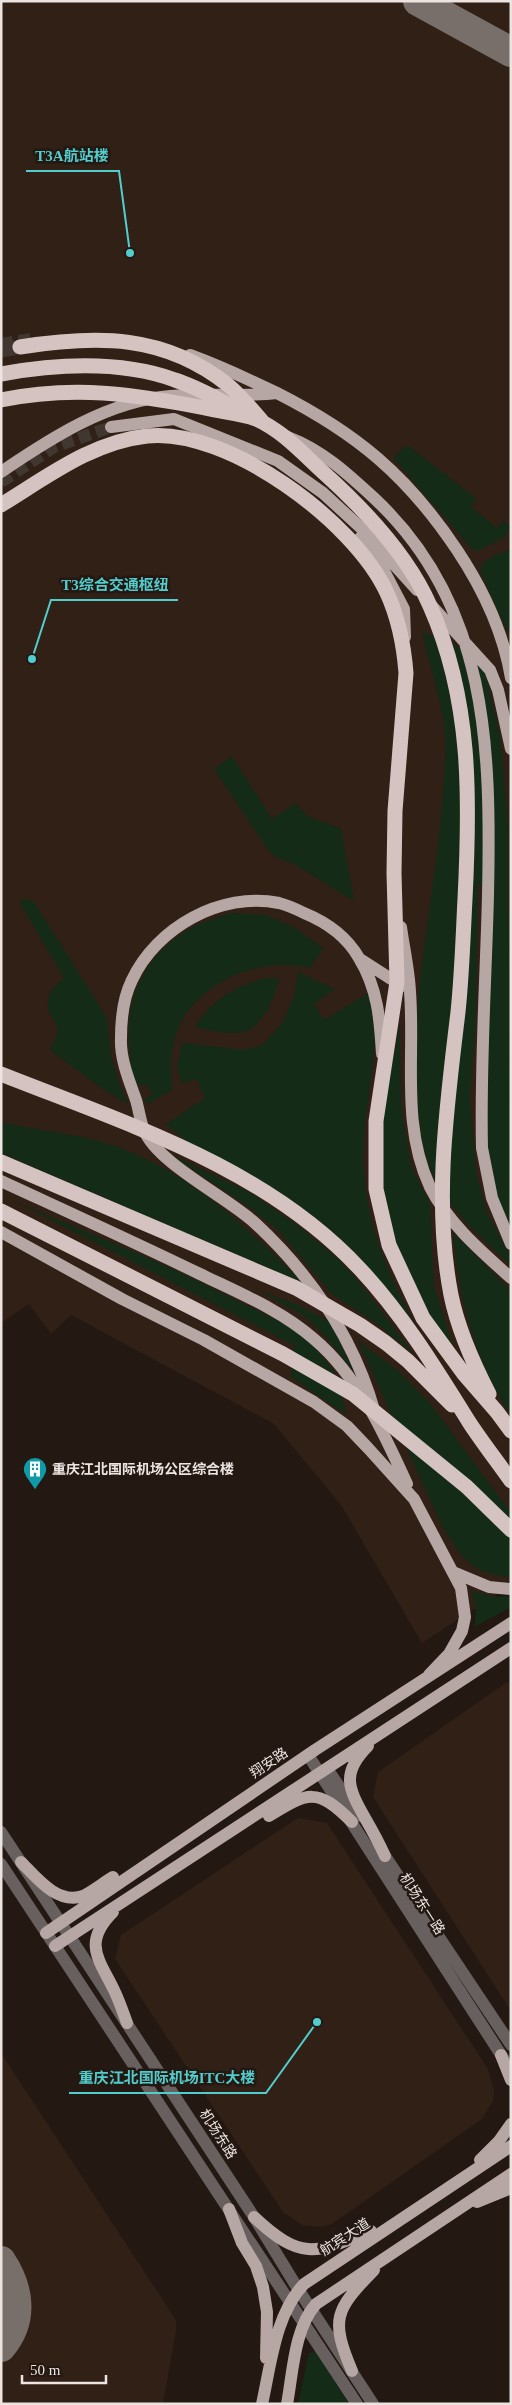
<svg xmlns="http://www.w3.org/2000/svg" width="512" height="2405" font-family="'Times New Roman','Noto Sans SC',serif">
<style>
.built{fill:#302016}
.green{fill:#142b17}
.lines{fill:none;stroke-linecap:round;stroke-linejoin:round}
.taxiway{stroke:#796f6a;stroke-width:30}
.major-tunnel{stroke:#413731;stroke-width:12;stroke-dasharray:12 6;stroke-linecap:butt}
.highway-tunnel{stroke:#413731;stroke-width:15;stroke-dasharray:15 8;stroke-linecap:butt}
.minor{stroke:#67605f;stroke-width:12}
.major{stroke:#b6a7a5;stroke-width:12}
.highway{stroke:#d5c3c1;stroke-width:15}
.labels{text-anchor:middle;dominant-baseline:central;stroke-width:5;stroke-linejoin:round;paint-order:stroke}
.poi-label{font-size:14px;font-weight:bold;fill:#ece4e0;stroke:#231812;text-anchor:start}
.street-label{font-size:14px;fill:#ece4e0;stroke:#231812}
.leader{fill:none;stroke:#52cdce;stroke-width:2}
.callout-dot{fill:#52cdce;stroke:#231812;stroke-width:2}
.callout-label{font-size:15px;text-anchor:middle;font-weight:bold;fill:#52cdce;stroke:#231812;stroke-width:5;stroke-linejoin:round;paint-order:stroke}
</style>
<rect width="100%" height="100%" fill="#231812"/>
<path class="built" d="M 1,1 L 511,1 L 511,1585 L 422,1643 L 341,1505 L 274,1424 L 71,1315 L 51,1334 L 29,1304 L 1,1323 Z
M 507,1682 L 511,1683 L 511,2011 L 373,1797 L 378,1772 Z
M 298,1818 L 327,1823 L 488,2069 L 494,2090 L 493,2101 L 482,2119 L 332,2224 L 322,2227 L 302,2225 L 283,2212 L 115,1959 L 121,1935 Z
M 1,2053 L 176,2320 L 176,2331 L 163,2404 L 1,2404 Z"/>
<path class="green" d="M 407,445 L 477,499 L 471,507 L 497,528 L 502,521 L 510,526 L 505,537 L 478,551 L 473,550 L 393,458 Z
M 511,549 L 511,630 L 506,629 L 480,570 L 486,560 Z
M 422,632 L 454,644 L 471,655 L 485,669 L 501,742 L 508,828 L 511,1235 L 488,1168 L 486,1137 L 493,889 L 478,885 L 476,1014 L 470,1098 L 476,1172 L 486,1211 L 511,1258 L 511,1265 C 482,1238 449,1210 432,1174 C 422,1152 419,1124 417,1100 C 408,992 439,885 444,777 C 445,761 447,741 444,724 C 439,694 429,663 422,632 Z
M 232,756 L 272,819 L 296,803 L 307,816 L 341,829 L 354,901 L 294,864 L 275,857 L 269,851 L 214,769 Z
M 27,899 L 34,902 L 107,1018 L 111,1056 L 118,1080 L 128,1104 L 104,1090 L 50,1050 C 70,1018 41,1020 49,996 C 51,989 59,983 64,978 L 19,901 Z
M 230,913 L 266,915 L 294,927 L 323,948 L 310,968 C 262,956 201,980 179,1026 C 170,1045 171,1069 172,1090 L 148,1104 L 144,1100 L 153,1093 L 145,1084 L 136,1086 C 119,1024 129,967 187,930 C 200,923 216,918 230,913 Z
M 298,972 L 335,989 L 314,1004 L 324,1020 L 369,993 C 371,1006 375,1020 375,1034 C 375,1068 366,1102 364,1136 C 358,1218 391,1283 431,1353 C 395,1305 361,1249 311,1215 C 263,1184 208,1163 166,1124 L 205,1098 L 196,1079 L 182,1084 L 177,1067 L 182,1043 L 243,1050 L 263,1045 L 282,1023 L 294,997 Z
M 265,978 L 279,978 C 274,998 267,1017 250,1030 C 234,1036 211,1031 195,1027 C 212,1000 235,986 265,978 Z
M 400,1024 L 401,1101 L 405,1133 L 412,1168 L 430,1204 L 434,1286 L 453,1347 L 436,1328 L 396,1252 L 382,1189 L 380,1123 Z
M 1,1122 C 31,1129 61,1132 91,1139 C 173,1158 245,1223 302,1283 L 1,1153 Z
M 170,1154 L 249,1192 L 296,1224 L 337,1258 L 357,1279 L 414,1355 L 376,1323 L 332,1294 L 278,1230 L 250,1208 Z
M 12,1200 L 171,1268 L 289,1326 L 312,1344 L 334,1371 L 347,1415 L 291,1377 L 294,1345 Z
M 453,1232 L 511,1291 L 511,1415 C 474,1361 458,1296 453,1232 Z
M 258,1290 L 298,1305 L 330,1322 L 355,1374 L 328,1339 L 306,1317 Z
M 358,1341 L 396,1369 L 430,1403 L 511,1513 L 511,1577 C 469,1574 462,1557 441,1524 Z
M 471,1591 L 498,1597 L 511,1596 L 511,1607 L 475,1627 L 476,1605 Z
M 316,2352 L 349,2404 L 298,2404 L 309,2353 Z"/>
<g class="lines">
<path class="taxiway" d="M 418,1 L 511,52
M 1,2261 C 19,2288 24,2320 1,2347"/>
<path class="major-tunnel" d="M 1,344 L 31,339
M 1,482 L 54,447 L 111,427"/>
<path class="highway-tunnel" d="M 1,350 L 20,347"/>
<path class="minor" d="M 308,1755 L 507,2064
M 328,1770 L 359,1816
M 1,1832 L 254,2217 L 298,2289 L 373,2404
M 379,1847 L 511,2045
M 1,1864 L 357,2404"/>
<path class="major" d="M 190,355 C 220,366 248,379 277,393 C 356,433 407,475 457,550 C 483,589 503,630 511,678
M 111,427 L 174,419 L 278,461 L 323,493 L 360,527 L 417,590
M 288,437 C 322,450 347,473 374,498 C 489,605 491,749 488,895 C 486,979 480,1063 482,1148 L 492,1198 L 511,1244
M 1,472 C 51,438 108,401 170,396 C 206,393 241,397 277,393
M 360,538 L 381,565 L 404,609 L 405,637
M 431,605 L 490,670 L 498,690 L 511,749
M 401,927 C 404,949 409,970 410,992 C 415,1058 401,1125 430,1187 C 448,1223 482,1252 511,1278
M 360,959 L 402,986
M 1,1181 C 68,1212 134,1242 200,1274 C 239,1293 281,1310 314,1339 C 358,1376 384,1433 407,1484
M 1,1232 L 122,1299 L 204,1340 L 314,1402 L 347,1426 L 368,1448 L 414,1499 L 461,1588 L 465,1617 L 462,1631 L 449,1654 L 429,1675
M 375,1413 C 354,1338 312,1276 255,1223 C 227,1197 157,1163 144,1130 C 140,1121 139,1110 136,1100 C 129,1080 120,1059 121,1038 C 121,1018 123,998 132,980 C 156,928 221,891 279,903 C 287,905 296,909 304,913 C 326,922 347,937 359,958 C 378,989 380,1020 382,1054
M 453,1572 L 489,1587 L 511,1589
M 368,1746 C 341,1773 348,1788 365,1818 C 372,1830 379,1843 385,1856
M 269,1816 C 308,1792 317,1787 352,1822
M 21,1862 C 36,1877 57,1905 83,1896 C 93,1891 103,1883 113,1877
M 113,1912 C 82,1943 99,1959 114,1990 C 119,2000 123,2012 127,2023
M 46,1933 L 315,1750 L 511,1623
M 55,1946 L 511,1648
M 501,2055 L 511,2080
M 480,2160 L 499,2141 L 511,2124
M 477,2202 L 511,2188
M 229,2209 L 242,2243 L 256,2266 L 263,2287 L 267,2312 L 266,2358
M 254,2217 C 301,2261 315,2254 371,2231
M 352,2371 C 330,2319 335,2310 374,2270
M 262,2404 C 271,2364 275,2315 304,2284 L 511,2146
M 287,2404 C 293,2372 294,2329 316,2304 L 511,2174"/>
<path class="highway" d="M 20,347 C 97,335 164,334 228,385 C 240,395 251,408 262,421
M 1,374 C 57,364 120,360 175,380 C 197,387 217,399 237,409
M 1,400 C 74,385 133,394 205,408 C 221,412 241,413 256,419 C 283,431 303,454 324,473 C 364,509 408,555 430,606 C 472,700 470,800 465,899 C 463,937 462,974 458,1012 C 447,1105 433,1202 451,1295 C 458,1330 473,1363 489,1394
M 1,505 C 47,477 92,442 147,436 C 227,427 355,522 387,593 C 398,617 404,647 406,673 L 395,811 L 394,873 L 397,982 L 376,1121 L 376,1189 L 389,1245 L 423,1318 L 464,1374 L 497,1412 L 511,1431
M 1,1074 C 127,1124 265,1167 360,1269 C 403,1315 436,1369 469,1422 C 482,1442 497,1461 511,1481
M 1,1162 L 296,1288 L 360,1325 L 386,1343 L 408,1361 L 452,1405
M 1,1211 L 283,1354 L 353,1394 L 467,1487 L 511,1530"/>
</g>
<defs>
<g id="building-pin" transform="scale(1.25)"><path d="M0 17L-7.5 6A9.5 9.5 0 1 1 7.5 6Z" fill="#0f9aa8" stroke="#231812"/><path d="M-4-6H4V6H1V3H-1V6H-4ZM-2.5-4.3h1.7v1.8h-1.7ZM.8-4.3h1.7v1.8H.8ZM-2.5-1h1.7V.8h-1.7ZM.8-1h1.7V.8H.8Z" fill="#fff"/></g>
</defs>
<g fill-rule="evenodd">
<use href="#building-pin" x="35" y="1469"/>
</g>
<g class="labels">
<g class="poi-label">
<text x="52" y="1469">重庆江北国际机场公区综合楼</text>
</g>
<g class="street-label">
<text transform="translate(269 1763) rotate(-34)">翔安路</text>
<text transform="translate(422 1904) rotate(57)">机场东一路</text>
<text transform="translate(218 2134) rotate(57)">机场东路</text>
<text transform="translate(345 2237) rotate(-33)">航宾大道</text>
</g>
</g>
<path class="leader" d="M130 253L119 171H26M32 659L51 600H178M317 2022L266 2093H69"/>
<g class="callout-dot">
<circle cx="130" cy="253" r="5"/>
<circle cx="32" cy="659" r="5"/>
<circle cx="317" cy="2022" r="5"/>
</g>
<g class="callout-label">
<text x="72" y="161">T3A航站楼</text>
<text x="115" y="590">T3综合交通枢纽</text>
<text x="167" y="2083">重庆江北国际机场ITC大楼</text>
</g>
<rect width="512" height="2405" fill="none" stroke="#ece4e0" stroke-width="5"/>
<path d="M22 2375v8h84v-8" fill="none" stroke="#ece4e0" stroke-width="2.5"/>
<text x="30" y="2375" font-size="15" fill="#ece4e0" stroke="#231812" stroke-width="4" paint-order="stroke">50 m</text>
</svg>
